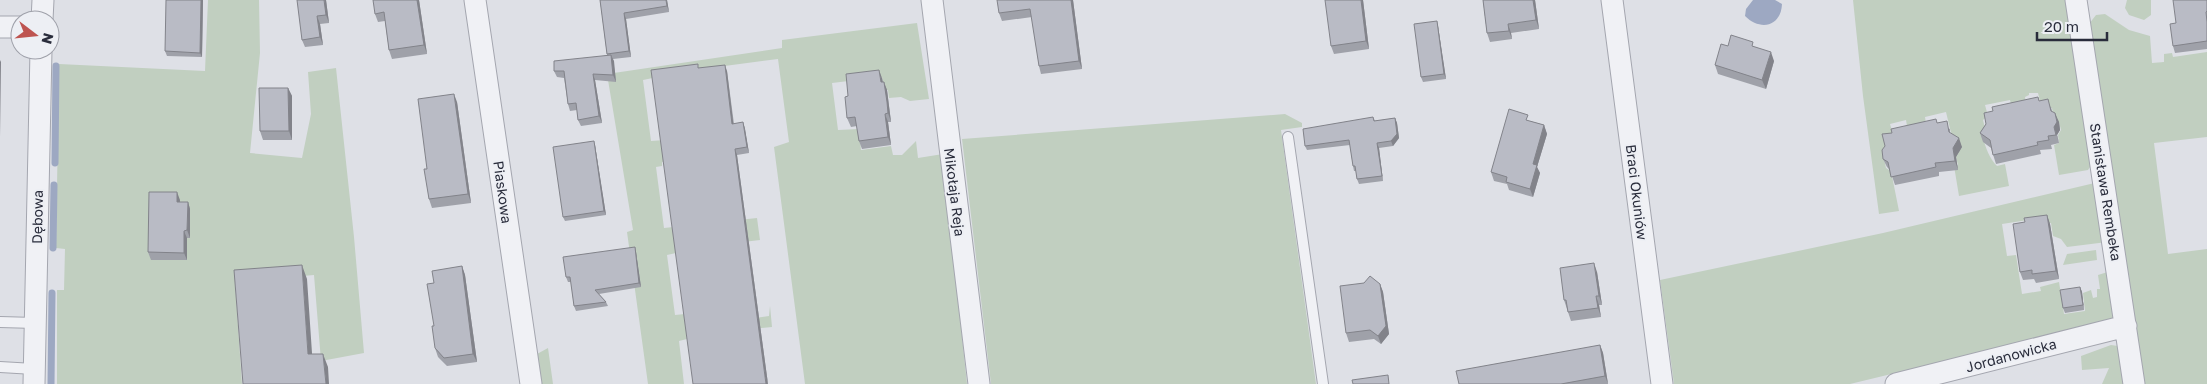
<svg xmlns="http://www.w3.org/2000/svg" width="2207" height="384" font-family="'Golos Text',sans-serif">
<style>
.green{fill:#c1cfc0}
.water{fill:#9da8c2}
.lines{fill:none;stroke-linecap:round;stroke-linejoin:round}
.stream{stroke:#9da8c2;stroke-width:7}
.service-casing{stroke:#a4a6af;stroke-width:12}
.minor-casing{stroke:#a4a6af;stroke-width:23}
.service{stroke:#f0f1f5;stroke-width:10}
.minor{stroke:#f0f1f5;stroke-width:21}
.wall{fill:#9fa1a9}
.shaded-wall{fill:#82838a}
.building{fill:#b9bbc5;stroke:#82838a}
.labels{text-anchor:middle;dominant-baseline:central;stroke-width:4;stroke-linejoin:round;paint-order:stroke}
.street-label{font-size:14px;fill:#292c3b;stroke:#edeff4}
</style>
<rect width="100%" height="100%" fill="#dee0e6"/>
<path class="green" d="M 208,0 L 259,0 L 260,53 L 250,153 L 302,158 L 311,114 L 308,72 L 336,68 L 354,237 L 364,353 L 321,361 L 314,275 L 235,282 L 242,384 L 57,384 L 57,290 L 64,290 L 65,249 L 56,248 L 59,64 L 205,71 Z
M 1853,0 L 2072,0 L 2096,158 L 2088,170 L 2059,175 L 2054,145 L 2059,143 L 2058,135 L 2061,130 L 2059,122 L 2054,119 L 2052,108 L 2042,109 L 2038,93 L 2029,93 L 2029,95 L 2025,97 L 2027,113 L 2014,116 L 2010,100 L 1985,105 L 1988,116 L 1983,120 L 1986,132 L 1983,137 C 1985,147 1990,159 1997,166 L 2005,164 L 2009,186 L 1959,196 L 1954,166 L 1958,165 L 1956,157 L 1959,152 L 1953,141 L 1946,112 L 1925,117 L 1927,130 L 1909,138 L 1906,120 L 1890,124 L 1895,141 L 1884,159 L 1886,168 L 1891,171 L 1899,211 L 1879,214 L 1863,96 Z
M 2127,0 L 2151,0 L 2151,15 L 2144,20 L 2129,15 L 2125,8 Z
M 2105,14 L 2129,30 L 2150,36 L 2152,63 L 2164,62 L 2164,54 L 2172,53 L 2173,57 L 2207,52 L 2207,137 L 2154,143 L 2168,254 L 2207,249 L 2207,384 L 2141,384 L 2089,24 L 2096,15 Z
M 917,23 L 929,99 L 910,101 L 901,97 L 889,98 L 888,90 L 884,90 L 882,77 L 832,83 L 838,130 L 859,129 L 861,150 L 891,146 L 893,155 L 902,155 L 916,141 L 918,158 L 943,154 L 967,384 L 805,384 L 774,147 L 789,142 L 778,59 L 687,71 L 643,80 L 651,141 L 679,139 L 681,160 L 662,162 L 662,166 L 656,167 L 664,228 L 757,218 L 760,240 L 676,250 L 676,253 L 667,255 L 675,315 L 685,314 L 732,321 L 769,316 L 770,306 L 772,327 L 686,335 L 687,339 L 679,341 L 684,384 L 648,384 L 627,232 L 633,230 L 607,74 L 782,48 L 782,40 Z
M 1285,114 L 1302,123 L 1302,127 L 1281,130 L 1316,384 L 991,384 L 962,139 Z
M 2099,182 L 2107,242 L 2067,247 L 2061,239 L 2053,236 L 2051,223 L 2029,226 L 2028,220 L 2002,224 L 2007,256 L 2016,255 L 2022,294 L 2041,291 L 2040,287 L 2059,282 L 2064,314 L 2085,311 L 2083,293 L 2091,290 L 2093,298 L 2097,297 L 2097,289 L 2100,289 L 2098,275 L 2114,270 L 2114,320 L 1850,384 L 1674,384 L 1660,280 L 1883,233 Z
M 2096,250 L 2097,260 L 2063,265 L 2067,254 Z
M 2111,345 L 2118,346 L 2130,384 L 2102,384 L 2109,368 L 2082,370 L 2081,356 Z
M 548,348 L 553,384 L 541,384 L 537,354 Z"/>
<path class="water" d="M 1753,0 L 1775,0 L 1782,4 C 1781,27 1760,31 1745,16 L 1746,9 Z"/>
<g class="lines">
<path class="stream" d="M 55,163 L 56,66
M 53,248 L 54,185
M 51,384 L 52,293"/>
<g class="service-casing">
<path id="service" d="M 1288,137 L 1323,384
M 0,322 L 35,323
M 0,367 L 34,369"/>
</g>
<g class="minor-casing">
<path id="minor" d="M 475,0 L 531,384
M 932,0 L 979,384
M 1612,0 L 1662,384
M 2076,0 L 2134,384
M 42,20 L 43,0
M 0,27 L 20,27
M 34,384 L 41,50
M 1896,384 L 2126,326"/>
</g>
<use href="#service" class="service"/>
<use href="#minor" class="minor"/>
</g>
<path class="wall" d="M 203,0 L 202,57 L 167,56 L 165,51 Z
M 326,0 L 329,23 L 320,24 L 323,45 L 305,47 L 302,40 Z
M 419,0 L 427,54 L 392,59 L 389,50 L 385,21 L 378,22 L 375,14 Z
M 600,0 L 667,0 L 669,12 L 626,19 L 631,57 L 613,59 L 616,82 L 595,80 L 602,123 L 581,126 L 578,120 L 577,110 L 570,111 L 568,104 L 564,78 L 557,77 L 554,71 L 607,55 Z
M 1073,0 L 1082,69 L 1041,74 L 1039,66 L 1032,17 L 1002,21 L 999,13 Z
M 1363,0 L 1369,49 L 1334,54 L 1331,46 Z
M 1483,0 L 1535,0 L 1539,29 L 1511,33 L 1512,39 L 1490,42 L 1487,33 Z
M 2207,0 L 2207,49 L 2175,53 L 2173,46 L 2176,23 Z
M 1437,21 L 1438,26 L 1446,79 L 1423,82 L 1421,77 Z
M 1728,46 L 1755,47 L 1774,61 L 1766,89 L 1718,74 L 1715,65 Z
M 699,68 L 727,71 L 734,124 L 743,122 L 745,129 L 749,153 L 737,155 L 768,384 Z
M 882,78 L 883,82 L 887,90 L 891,122 L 888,122 L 891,145 L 862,149 L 859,141 L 857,126 L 851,127 L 847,118 L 848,96 Z
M 288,88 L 292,96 L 292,140 L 263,140 L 260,131 Z
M 2039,101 L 2051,107 L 2052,111 L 2059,122 L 2060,130 L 2057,135 L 2059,143 L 2051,145 L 2052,149 L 2040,150 L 2041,154 L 1996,164 L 1991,148 L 1983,142 L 1980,133 L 1986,124 Z
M 457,102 L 471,203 L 432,208 L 429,199 L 427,169 Z
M 1373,117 L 1375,121 L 1395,118 L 1397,123 L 1399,138 L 1393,146 L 1379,148 L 1383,181 L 1359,184 L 1357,179 L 1356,171 L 1354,171 L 1353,166 L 1350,145 L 1307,150 L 1305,146 Z
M 1530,121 L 1544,125 L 1547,134 L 1537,167 L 1540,173 L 1533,197 L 1509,190 L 1507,184 L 1494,181 L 1491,172 Z
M 1938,123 L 1950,129 L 1950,133 L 1962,147 L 1956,157 L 1958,170 L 1939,172 L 1939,176 L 1895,185 L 1890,170 L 1887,167 L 1883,159 Z
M 595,145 L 606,215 L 565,221 L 563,217 Z
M 180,200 L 180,202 L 188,202 L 190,209 L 190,238 L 187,238 L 187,260 L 151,260 L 148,252 Z
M 2047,215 L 2050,224 L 2059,279 L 2036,283 L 2034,279 L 2023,280 L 2020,272 L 2025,222 Z
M 635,247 L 636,252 L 641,287 L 599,294 L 606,302 L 608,306 L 576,311 L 574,306 L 571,282 L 568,282 L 566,277 Z
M 462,266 L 465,275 L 477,362 L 447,366 L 438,357 L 435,348 L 434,283 Z
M 1597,272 L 1602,305 L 1599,305 L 1601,317 L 1571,321 L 1564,300 Z
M 1380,284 L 1383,292 L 1389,334 L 1381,344 L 1374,339 L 1349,342 L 1346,333 Z
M 2080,287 L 2082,292 L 2084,310 L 2065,313 L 2063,308 Z
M 1600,345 L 1603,353 L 1608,384 L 1459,384 Z"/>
<path class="shaded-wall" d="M 201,0 L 203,0 L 202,57 L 200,53 Z
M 324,0 L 326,0 L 329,23 L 326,15 Z
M 417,0 L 419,0 L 427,54 L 424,45 Z
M 666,0 L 667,0 L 669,12 L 667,6 Z
M 1071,0 L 1073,0 L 1082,69 L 1079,61 Z
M 1361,0 L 1363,0 L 1369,49 L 1366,41 Z
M 1533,0 L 1535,0 L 1539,29 L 1536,20 Z
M 624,13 L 626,19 L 631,57 L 629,51 Z
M 317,16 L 320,24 L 323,45 L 320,37 Z
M 1437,21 L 1438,26 L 1446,79 L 1444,74 Z
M 1508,24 L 1511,33 L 1512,39 L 1509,31 Z
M 1771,52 L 1774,61 L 1766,89 L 1762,80 Z
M 611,55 L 614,61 L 616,82 L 613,75 Z
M 0,60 L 1,62 L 0,137 Z
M 725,65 L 727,71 L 734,130 L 732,124 Z
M 879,70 L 882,78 L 884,91 L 881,82 Z
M 593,74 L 595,80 L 602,123 L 599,116 Z
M 884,82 L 887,90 L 891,122 L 888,113 Z
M 288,88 L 292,96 L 292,140 L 289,131 Z
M 454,94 L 457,102 L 471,203 L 468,194 Z
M 2055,113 L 2059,122 L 2060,130 L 2057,135 L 2059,143 L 2054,127 Z
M 885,114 L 888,122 L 891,145 L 888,137 Z
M 1395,118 L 1397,123 L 1399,138 L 1393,146 L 1391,141 Z
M 743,122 L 745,129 L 749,153 L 747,147 Z
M 1544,125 L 1547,134 L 1537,167 L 1540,173 L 1533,197 L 1530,189 L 1533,164 Z
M 1959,138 L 1962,147 L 1956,157 L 1958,170 L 1955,161 L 1953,148 Z
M 594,141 L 595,145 L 606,215 L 604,211 Z
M 1377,143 L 1379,148 L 1383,181 L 1382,176 Z
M 735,149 L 737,155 L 768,384 L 766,384 Z
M 177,192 L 180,200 L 179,209 L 177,202 Z
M 188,202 L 190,209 L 190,238 L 187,230 Z
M 2047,215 L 2050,224 L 2059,279 L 2056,271 Z
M 184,231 L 187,238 L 187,260 L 184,253 Z
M 635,247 L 636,252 L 641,287 L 639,283 Z
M 1594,263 L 1597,272 L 1602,305 L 1599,296 Z
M 302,265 L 307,279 L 313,368 L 308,354 Z
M 462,266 L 465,275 L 477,362 L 473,354 Z
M 1380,284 L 1383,292 L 1389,334 L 1381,344 L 1378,336 Z
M 2080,287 L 2082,292 L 2084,310 L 2083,305 Z
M 1596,296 L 1599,305 L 1601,317 L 1598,308 Z
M 1600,345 L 1603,353 L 1608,384 L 1605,376 Z
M 323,354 L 328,367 L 329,384 L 326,384 Z"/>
<path class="building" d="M 166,0 L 201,0 L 200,53 L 165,51 Z
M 297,0 L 324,0 L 326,15 L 317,16 L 320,37 L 302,40 Z
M 373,0 L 417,0 L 424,45 L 389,50 L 384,12 L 375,14 Z
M 600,0 L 666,0 L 667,6 L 624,13 L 629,51 L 607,54 Z
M 997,0 L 1071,0 L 1079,61 L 1039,66 L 1030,9 L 999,13 Z
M 1325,0 L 1361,0 L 1366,41 L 1331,46 Z
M 1483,0 L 1533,0 L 1536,20 L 1508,24 L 1509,31 L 1487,33 Z
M 2173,0 L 2207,0 L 2207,11 L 2206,12 L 2207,22 L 2207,41 L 2173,46 L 2170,24 L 2176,23 Z
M 1437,21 L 1444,74 L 1421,77 L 1414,24 Z
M 1731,35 L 1753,42 L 1752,46 L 1771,52 L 1762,80 L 1715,65 L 1721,44 L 1728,46 Z
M 611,55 L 613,75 L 593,74 L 599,116 L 578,120 L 576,103 L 568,104 L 564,71 L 554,71 L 554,61 Z
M 698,64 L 698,68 L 725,65 L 732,124 L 743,122 L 747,147 L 735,149 L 766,384 L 693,384 L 651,70 Z
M 879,70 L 881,82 L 884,82 L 887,102 L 888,113 L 885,114 L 888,137 L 859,141 L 855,117 L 847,118 L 845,97 L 848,96 L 846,74 Z
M 259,88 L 288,88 L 289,131 L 260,131 Z
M 454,94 L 468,194 L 429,199 L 424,169 L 427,169 L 418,99 Z
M 2038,97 L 2039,101 L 2048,99 L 2051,111 L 2055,113 L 2057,122 L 2054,127 L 2056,135 L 2048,136 L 2049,140 L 2037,142 L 2038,145 L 1993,155 L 1990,140 L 1980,133 L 1986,124 L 1984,113 L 1993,111 L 1992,107 Z
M 1509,109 L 1528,115 L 1526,120 L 1544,125 L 1533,164 L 1537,165 L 1530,189 L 1506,182 L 1507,177 L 1491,172 Z
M 1373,117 L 1374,121 L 1395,118 L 1397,134 L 1391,141 L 1377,143 L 1382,176 L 1357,179 L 1355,166 L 1353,166 L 1349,140 L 1305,146 L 1303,129 Z
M 1936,119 L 1937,123 L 1947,121 L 1949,132 L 1959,138 L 1953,148 L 1955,161 L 1935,163 L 1936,167 L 1891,177 L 1888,162 L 1883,159 L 1882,150 L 1885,146 L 1882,134 L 1892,133 L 1891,129 Z
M 594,141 L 604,211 L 563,217 L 553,147 Z
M 149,192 L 177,192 L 177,202 L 188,202 L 187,230 L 184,231 L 184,253 L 148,252 Z
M 2047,215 L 2056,271 L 2032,274 L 2032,270 L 2020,272 L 2013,224 L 2025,222 L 2024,218 Z
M 635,247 L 639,283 L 595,290 L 606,302 L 574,306 L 570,277 L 566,277 L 563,257 Z
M 1594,263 L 1599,296 L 1596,296 L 1598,308 L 1568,312 L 1566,300 L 1564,300 L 1560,268 Z
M 302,265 L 308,354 L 323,354 L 326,384 L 243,384 L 234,270 Z
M 462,266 L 473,354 L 444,358 L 435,348 L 432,326 L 434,326 L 427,284 L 434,283 L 432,271 Z
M 1370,276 L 1380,284 L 1386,326 L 1378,336 L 1370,330 L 1346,333 L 1340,286 L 1364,283 Z
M 2080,287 L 2083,305 L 2063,308 L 2060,290 Z
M 1600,345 L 1605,376 L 1561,384 L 1459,384 L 1456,371 Z
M 1388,375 L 1389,384 L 1353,384 L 1352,380 Z"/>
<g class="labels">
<g class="street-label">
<text transform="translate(503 192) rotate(82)">Piaskowa</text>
<text transform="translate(955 192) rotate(83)">Mikołaja Reja</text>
<text transform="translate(1637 192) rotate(83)">Braci Okuniów</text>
<text transform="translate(2106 192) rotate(81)">Stanisława Rembeka</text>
<text transform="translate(37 217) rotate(-89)">Dębowa</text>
<text transform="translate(2011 355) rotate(-15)">Jordanowicka</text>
</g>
</g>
<g transform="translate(35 35) rotate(106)"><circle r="24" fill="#edeff4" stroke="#9fa1aa"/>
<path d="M0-4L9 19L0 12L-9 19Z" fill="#be5450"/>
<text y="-8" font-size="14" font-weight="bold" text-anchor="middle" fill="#292c3b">N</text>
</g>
<path d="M2037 32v8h70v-8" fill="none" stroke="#292c3b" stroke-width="2.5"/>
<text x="2044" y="32" font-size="15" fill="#292c3b" stroke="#edeff4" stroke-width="4" paint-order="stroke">20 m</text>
</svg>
